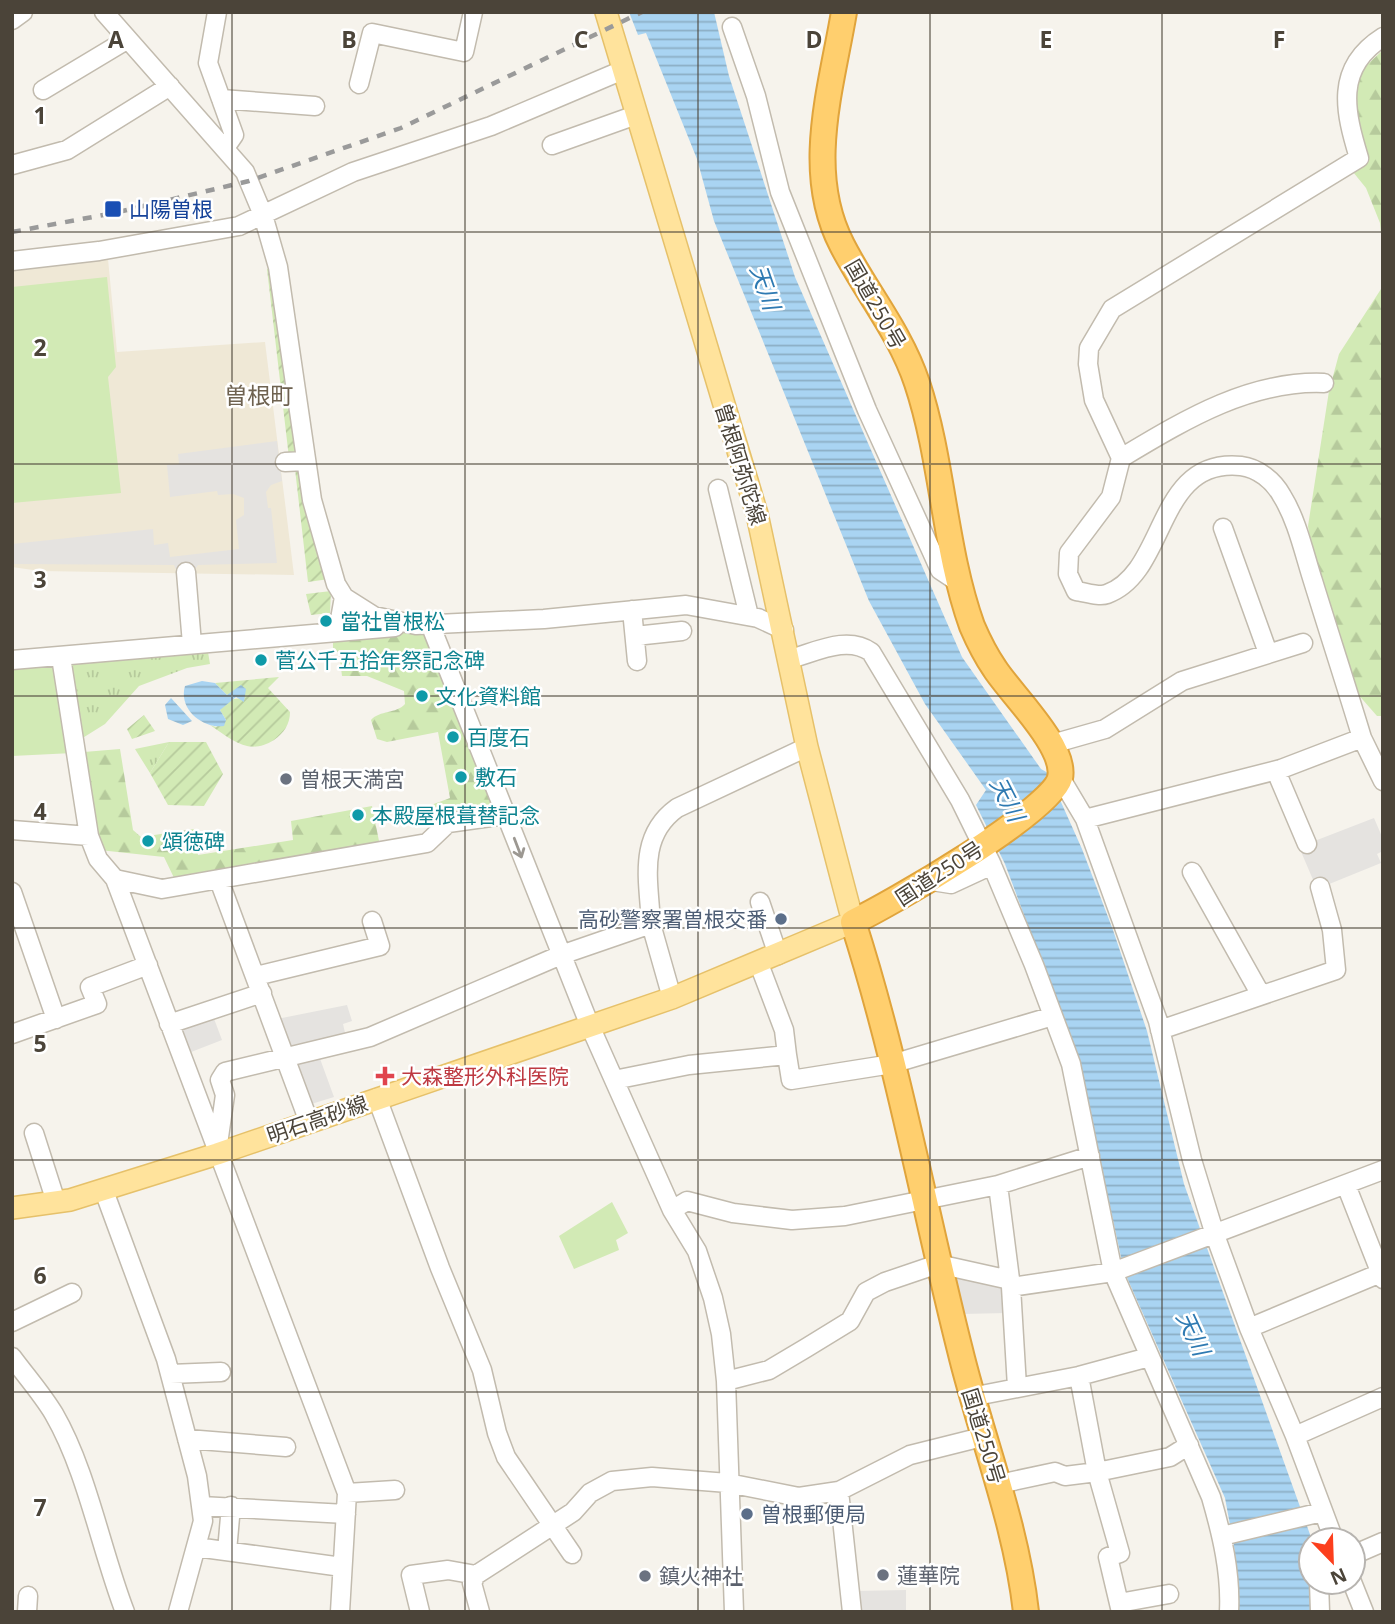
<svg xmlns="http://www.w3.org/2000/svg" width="1395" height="1624" font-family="'Open Sans','Noto Sans JP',sans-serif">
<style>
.education{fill:#efe8d6}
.grass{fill:url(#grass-tufts)}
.forest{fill:url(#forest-firs)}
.park{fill:#d2eab5}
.garden{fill:url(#garden-furrows)}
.parking{fill:#e5e3e0}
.water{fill:url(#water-rules)}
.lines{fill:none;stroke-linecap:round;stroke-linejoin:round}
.minor-casing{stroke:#c2bbae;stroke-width:21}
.major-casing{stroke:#e6c16a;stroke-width:24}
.highway-casing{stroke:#e0a43c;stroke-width:28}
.minor{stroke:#fff;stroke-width:18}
.major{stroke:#ffe39c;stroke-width:21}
.highway{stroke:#ffcf6e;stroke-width:24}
.rail{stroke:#9a9a9a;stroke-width:4.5;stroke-dasharray:9 9;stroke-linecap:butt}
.oneway{stroke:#9c9892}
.grid{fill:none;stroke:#4b4439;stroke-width:2;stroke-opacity:0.55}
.transit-dot{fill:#1a4fb4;stroke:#fff;stroke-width:2.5}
.culture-dot{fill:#0f9aa8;stroke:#fff;stroke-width:2.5}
.worship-dot{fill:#6b7280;stroke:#fff;stroke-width:2.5}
.service-dot{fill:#5c6f8a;stroke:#fff;stroke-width:2.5}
.health-dot{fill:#e0444e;stroke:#fff;stroke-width:2.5}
.labels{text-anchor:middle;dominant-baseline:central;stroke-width:5;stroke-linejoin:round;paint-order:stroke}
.transit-label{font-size:21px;fill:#164399;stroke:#fff;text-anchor:start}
.street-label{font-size:21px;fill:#4b4439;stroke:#fff}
.culture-label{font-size:21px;fill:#0d838f;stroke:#fff;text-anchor:start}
.worship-label{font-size:21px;fill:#5b616d;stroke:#fff;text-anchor:start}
.service-label{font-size:21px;fill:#4e5e75;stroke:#fff;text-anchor:end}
.health-label{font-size:21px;fill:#be3a42;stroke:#fff;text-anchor:start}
.water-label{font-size:23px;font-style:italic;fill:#2e7ab2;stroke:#fff}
.neighbourhood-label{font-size:23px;fill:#6e6250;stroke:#fff}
.grid-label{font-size:23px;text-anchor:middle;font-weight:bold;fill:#4b4439;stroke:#fff;stroke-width:5;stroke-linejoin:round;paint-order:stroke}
</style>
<defs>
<pattern id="grass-tufts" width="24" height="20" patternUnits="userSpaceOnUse" patternTransform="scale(1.75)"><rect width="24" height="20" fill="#d2eab5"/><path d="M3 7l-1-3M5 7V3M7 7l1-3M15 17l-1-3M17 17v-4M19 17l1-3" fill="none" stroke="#b6ca9c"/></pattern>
<pattern id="forest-firs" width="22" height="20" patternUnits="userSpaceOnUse" patternTransform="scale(1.75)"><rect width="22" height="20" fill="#d2eab5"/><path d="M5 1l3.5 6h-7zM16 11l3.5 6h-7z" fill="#b6ca9c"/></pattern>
<pattern id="garden-furrows" width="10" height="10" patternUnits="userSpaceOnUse" patternTransform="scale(1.75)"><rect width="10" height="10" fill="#d2eab5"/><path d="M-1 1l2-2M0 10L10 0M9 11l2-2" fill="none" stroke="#b6ca9c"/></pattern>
<pattern id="water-rules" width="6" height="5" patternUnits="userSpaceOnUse" patternTransform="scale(1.75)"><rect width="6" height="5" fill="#a9d4f2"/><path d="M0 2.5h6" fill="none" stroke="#8caec5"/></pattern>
</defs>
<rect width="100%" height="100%" fill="#f6f3ec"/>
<path class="education" d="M 108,259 L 117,352 L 265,342 L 294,575 L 40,571 L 12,567 L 12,270 Z"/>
<path class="grass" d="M 208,652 L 210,664 L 187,668 L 139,686 L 105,724 L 81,739 L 70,665 Z
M 169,742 L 150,773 L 135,749 Z"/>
<path class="forest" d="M 1383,50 L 1383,253 L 1380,223 L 1366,188 L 1349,167 L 1346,98 L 1356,75 Z
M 1383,262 L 1383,716 L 1377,716 L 1356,692 L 1314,565 L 1308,526 L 1329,391 L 1339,354 L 1381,289 Z
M 413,632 L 427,636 L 495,805 L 490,813 L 434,823 L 431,805 L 450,798 L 438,732 L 387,742 L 377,739 L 371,720 C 380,710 396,714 405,704 L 404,691 L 367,676 L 342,676 L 339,652 L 333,651 L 333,639 Z
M 120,749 L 133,830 L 141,837 L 194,829 L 198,855 L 293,840 L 291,821 L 372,806 L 380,846 L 176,882 L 164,857 L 99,850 L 84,752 Z"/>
<path class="park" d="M 107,277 L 116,367 L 108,377 L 121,493 L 12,503 L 12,287 Z
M 57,665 L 73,753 L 12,756 L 12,670 Z
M 612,1202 L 628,1233 L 616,1240 L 619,1250 L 574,1269 L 559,1236 Z"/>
<path class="garden" d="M 273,268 L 297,457 L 289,458 L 267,269 Z
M 302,468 L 329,579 L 308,582 L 295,469 Z
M 331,591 L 330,613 L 311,615 L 306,594 Z
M 279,677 L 268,688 L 290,712 C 290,724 284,733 274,740 C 249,756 232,740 210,725 L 216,727 L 226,720 L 220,710 C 226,700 236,696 247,700 L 233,694 L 227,695 L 215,683 Z
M 144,715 L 155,731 L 132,739 L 127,729 Z
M 169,742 L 206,742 L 223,774 L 204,806 L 168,805 L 150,773 Z"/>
<path class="parking" d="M 277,441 L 282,481 L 271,485 L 266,492 L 268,508 L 271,508 L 277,563 L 198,565 L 193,572 L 177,572 L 174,565 L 12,564 L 12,544 L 153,529 L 154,545 L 168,543 L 170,557 L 239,549 L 236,520 L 244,515 L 244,498 L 233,494 L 218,495 L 217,491 L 170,497 L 167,465 L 179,464 L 178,454 Z
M 1374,818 L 1383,839 L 1383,851 L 1377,854 L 1381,863 L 1317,889 L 1299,847 Z
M 347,1005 L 352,1021 L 343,1024 L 346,1037 L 287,1052 L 277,1019 Z
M 213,1016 L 222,1040 L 186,1054 L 177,1030 Z
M 319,1056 L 334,1097 L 308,1105 L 293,1067 Z
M 953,1272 L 1007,1284 L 1007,1313 L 962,1314 Z
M 906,1590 L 906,1611 L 855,1612 L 855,1591 Z"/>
<path class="water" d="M 629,12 L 714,12 L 729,76 L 795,277 L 962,657 L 1041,769 L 1048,773 L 1082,849 L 1113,930 L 1147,1031 L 1184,1184 L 1312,1540 L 1312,1612 L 1237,1612 L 1235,1552 L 1225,1498 L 1124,1271 L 1078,1059 L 1005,864 L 976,805 L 986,790 L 925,704 L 869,601 L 714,221 L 697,159 L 646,33 L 638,35 Z
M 202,681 L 215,683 L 227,695 L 241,685 L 246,689 L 244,702 L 236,697 L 220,710 L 226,720 L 224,726 C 203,729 178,709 185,686 Z
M 171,698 L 192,721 L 183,725 L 168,719 L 165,705 Z"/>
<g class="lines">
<g class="minor-casing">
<path id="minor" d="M 104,12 L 245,172 L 263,215 L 278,267 L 312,500 L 336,584 L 344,597 L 374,616 L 416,625 L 544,619 L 686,605 L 758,618 L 784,630
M 217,12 L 208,63 L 234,135 L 225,148
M 12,20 L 23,12
M 732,27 L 756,96 L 780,192 L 867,410 L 931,550 L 940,570 L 961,584
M 359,84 L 372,33 L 464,52 L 473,12
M 43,90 L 128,39
M 221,99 L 315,106
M 552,145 L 636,115
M 12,165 L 67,150 L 170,86
M 12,261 L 99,251 L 239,226 L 353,172 L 491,126 L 623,70
M 1121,458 C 1183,421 1249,380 1324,383
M 285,462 L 306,461
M 718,489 L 749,616
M 1223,528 L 1268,653
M 186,572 L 192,644
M 632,610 L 637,661
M 430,624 L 590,1026 L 672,1210 L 697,1251 L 713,1298 L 721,1334 L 726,1381 L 734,1612
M 324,632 L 340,619 L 344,597
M 635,636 L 682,631
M 61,657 L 89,836 L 98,859 L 115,879 L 347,1493 L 340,1612
M 790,659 C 816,652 847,635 871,652 L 960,800 L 991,863 L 1034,965 L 1071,1064 L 1113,1272 L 1211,1497 C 1222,1535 1231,1573 1229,1612
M 12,660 L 395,627
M 1362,738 L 1383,781
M 1052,744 L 1105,729 L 1182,681 L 1303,643
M 1276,771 L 1307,844
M 1060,777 L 1085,819 L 1158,1021 L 1192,1160 L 1215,1235 L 1249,1328 L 1295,1436 L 1334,1540
M 1085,819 L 1281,769 L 1362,738 C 1346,685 1329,633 1313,581 C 1304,553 1297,520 1282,496 C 1274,481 1258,468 1241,466 C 1155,457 1168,572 1107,594 C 1099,597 1085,592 1076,591 L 1068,574 L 1069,553 L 1111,497 L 1121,458 L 1094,400 L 1088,364 L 1089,348 L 1112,309 L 1359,158 C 1345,112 1334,68 1383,37
M 12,830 L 89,836
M 1192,872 L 1261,995
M 115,879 L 162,889 L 427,843 L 448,823 L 505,815
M 219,880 L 309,1122
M 932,881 L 951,884 L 992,865
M 12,892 L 56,1019
M 760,902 L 778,955
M 651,924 L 672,998
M 759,964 L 784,1030 L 787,1055
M 256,976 L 380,946 L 372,921
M 169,1024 L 262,993
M 1160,1030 L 1336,970 L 1332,930 L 1320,887
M 12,1034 L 97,1004 L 90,987 L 148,965
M 614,1080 L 689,1065 L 787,1055 L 791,1080 L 892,1064 L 1053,1016
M 377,1098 L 440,1268 L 482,1370 L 497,1433 L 506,1457 L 572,1554
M 34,1133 L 56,1202
M 217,1151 L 225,1095 L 220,1080 L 225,1072 L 370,1037 L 561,955 L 651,924 C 649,881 637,837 677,808 L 807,747
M 998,1185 L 1011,1287 L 1017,1387
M 1346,1185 L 1383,1279
M 104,1191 L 166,1359 L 197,1476 L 203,1521 L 178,1612
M 672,1210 L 687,1201 L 733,1213 L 792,1220 L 845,1216 L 998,1185 L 1090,1156
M 1011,1287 L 1113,1272 L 1383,1170
M 12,1322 L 72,1293
M 1249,1328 L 1383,1272
M 12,1357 C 26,1376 42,1394 54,1414 C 87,1471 101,1550 125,1612
M 170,1374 L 221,1372
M 1079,1376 L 1097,1472 L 1120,1553 L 1108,1557 L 1121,1612
M 726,1381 L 769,1370 L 806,1348 L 850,1321 L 866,1292 L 885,1282 L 938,1264 L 1010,1280
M 971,1397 L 1079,1376 L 1149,1357
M 1295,1436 L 1383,1397
M 187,1439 L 286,1447
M 999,1484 L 1055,1472 L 1065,1476 L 1097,1472 L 1170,1457 L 1189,1445
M 839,1491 L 852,1612
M 347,1493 L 395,1490
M 201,1506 L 346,1514
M 1222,1536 L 1322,1512
M 196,1547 L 342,1567
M 227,1551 L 231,1506
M 1353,1555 L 1383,1542
M 476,1575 L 472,1583 L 480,1612
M 1319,1582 L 1320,1612
M 1352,1582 L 1364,1612
M 1119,1603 L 1169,1594
M 27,1612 L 28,1596
M 420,1612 L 411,1575 L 448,1570 L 476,1575 L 573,1512 L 590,1493 L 612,1481 L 652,1477 L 728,1483 L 799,1497 L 839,1491 L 910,1455 L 982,1437"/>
</g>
<g class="major-casing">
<path id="major" d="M 12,1208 L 70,1200 L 217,1154 L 672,998 L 853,922 L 807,747 L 757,514 L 606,12"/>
</g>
<g class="highway-casing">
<path id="highway" d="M 844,12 C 831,89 804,172 842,245 C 866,292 900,332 917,383 C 943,461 944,548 972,626 C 978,640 986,656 995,669 C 1011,694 1067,747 1060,778 C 1052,811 889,905 853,922 C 898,1062 924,1208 960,1350 C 981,1437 1016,1522 1026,1612"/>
</g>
<use href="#minor" class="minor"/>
<use href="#major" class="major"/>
<use href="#highway" class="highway"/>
<path class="rail" d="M 12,232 L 114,213 L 249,181 L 401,128 L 642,12"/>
</g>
<defs><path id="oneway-shaft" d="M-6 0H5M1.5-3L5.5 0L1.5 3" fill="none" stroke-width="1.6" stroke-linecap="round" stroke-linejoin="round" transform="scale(1.75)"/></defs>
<use class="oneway" href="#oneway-shaft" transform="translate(518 848) rotate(69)"/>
<path class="grid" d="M 232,12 L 232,1612M 465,12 L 465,1612M 698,12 L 698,1612M 930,12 L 930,1612M 1162,12 L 1162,1612M 12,232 L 1383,232M 12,464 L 1383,464M 12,696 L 1383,696M 12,928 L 1383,928M 12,1160 L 1383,1160M 12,1392 L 1383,1392"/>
<rect class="transit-dot" x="104" y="200" width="18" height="18" rx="3.5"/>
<g class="culture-dot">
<circle cx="326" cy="621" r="7"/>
<circle cx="261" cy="660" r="7"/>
<circle cx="422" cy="696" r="7"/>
<circle cx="453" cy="737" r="7"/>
<circle cx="461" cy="777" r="7"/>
<circle cx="358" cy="815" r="7"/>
<circle cx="148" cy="841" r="7"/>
</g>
<g class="worship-dot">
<circle cx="286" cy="779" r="7"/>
<circle cx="883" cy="1575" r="7"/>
<circle cx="645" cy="1576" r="7"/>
</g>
<g class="service-dot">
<circle cx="781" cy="919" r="7"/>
<circle cx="747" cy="1514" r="7"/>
</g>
<path class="health-dot" d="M381.5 1065.5h7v7h7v7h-7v7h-7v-7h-7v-7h7z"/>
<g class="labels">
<g class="transit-label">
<text x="129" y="209">山陽曽根</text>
</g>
<g class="street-label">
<text transform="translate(876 304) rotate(60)">国道250号</text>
<text transform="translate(741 464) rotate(73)">曽根阿弥陀線</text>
<text transform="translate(939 873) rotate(-33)">国道250号</text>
<text transform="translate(317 1119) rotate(-19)">明石高砂線</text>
<text transform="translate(984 1436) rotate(73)">国道250号</text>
</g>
<g class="culture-label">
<text x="340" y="621">當社曽根松</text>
<text x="275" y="660">菅公千五拾年祭記念碑</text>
<text x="436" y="696">文化資料館</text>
<text x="467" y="737">百度石</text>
<text x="475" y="777">敷石</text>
<text x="372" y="815">本殿屋根葺替記念</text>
<text x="162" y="841">頌徳碑</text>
</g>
<g class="worship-label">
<text x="300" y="779">曽根天満宮</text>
<text x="897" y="1575">蓮華院</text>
<text x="659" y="1576">鎮火神社</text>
</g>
<g class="service-label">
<text x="767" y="919">高砂警察署曽根交番</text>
<text x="761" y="1514" text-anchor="start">曽根郵便局</text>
</g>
<g class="health-label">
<text x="401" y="1076">大森整形外科医院</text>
</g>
<g class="water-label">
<text transform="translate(766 287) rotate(71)">天川</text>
<text transform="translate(1008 799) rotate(63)">天川</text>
<text transform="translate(1194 1333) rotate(65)">天川</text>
</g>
<g class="neighbourhood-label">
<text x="259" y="395">曽根町</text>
</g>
</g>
<g class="grid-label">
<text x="116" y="48">A</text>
<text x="349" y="48">B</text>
<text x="581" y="48">C</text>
<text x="814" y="48">D</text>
<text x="1046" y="48">E</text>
<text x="1279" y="48">F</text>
<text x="40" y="124">1</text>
<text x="40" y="356">2</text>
<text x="40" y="588">3</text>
<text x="40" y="820">4</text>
<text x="40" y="1052">5</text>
<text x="40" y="1284">6</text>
<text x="40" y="1516">7</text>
</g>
<rect width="1395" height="1624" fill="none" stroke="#4b4439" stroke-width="28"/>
<g transform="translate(1332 1561) rotate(157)"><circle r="33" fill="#ffffff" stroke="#b7b4b0" stroke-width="2"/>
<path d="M0-5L12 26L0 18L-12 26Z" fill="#fc3f1d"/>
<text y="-10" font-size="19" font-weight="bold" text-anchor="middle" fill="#4b4439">N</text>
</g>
</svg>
